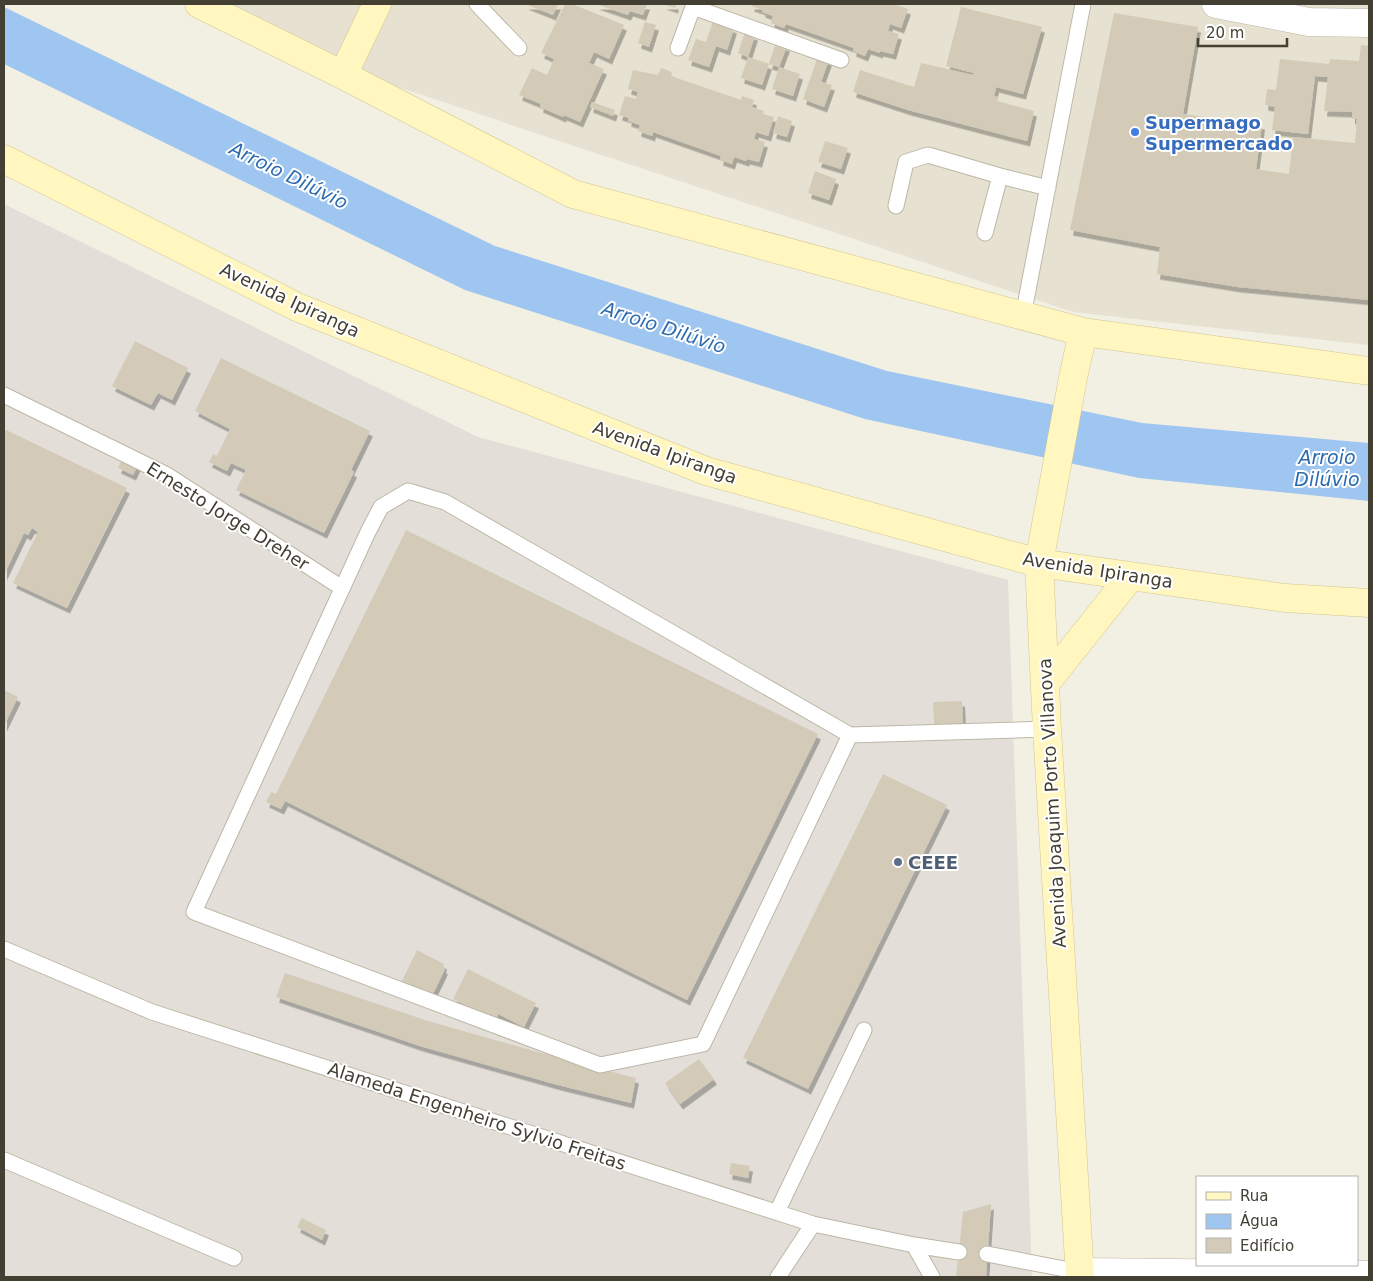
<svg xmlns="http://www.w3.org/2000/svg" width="1373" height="1281" font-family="'DejaVu Sans',sans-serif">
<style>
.residential{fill:#e6e1d1}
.industrial{fill:#e3dfd8}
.water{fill:#9ec6f0}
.building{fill:#d3cbb8;filter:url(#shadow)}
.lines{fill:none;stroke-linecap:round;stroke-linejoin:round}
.lane-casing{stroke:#bdb7a6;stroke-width:17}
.street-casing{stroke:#bdb7a6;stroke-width:29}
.secondary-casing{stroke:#d2c792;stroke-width:29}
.lane{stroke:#fff;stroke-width:15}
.street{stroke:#fff;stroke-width:28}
.secondary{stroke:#fff6c0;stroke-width:28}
.shop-dot{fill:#3f7fe0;stroke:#fff;stroke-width:2}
.service-dot{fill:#5c6f8a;stroke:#fff;stroke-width:2}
.labels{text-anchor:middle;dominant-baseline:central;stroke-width:4;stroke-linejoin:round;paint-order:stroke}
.shop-label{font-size:18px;font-weight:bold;fill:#366cbe;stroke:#fff;text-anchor:start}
.street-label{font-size:18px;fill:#433f33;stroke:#fff}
.service-label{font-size:18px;font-weight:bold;fill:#4e5e75;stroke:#fff;text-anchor:start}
.water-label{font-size:19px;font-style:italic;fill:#2d6bae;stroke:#fff}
</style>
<defs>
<filter id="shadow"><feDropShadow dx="3" dy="5.5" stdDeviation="0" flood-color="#0004"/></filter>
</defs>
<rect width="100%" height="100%" fill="#f2efe3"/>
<path class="residential" d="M 226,4 L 1369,4 L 1369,345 L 1073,312 L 374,79 Z"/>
<path class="industrial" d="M 4,204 L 478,437 L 1008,580 L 1032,1277 L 4,1277 Z"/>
<path class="water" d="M 4,7 L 495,246 L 887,371 L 1142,423 L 1369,443 L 1369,501 L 1139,478 L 865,419 L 465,290 L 4,64 Z"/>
<path class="building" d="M 525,4 L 558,4 L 553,15 Z
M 565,4 L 572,4 L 624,25 L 609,59 L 594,52 L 589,63 L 604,69 L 580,122 L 564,115 L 563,117 L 540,107 L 541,104 L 519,95 L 532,68 L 547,75 L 554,59 L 541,53 Z
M 596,4 L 647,4 L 643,15 L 630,11 L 628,15 Z
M 663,4 L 676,4 L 675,8 Z
M 752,4 L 896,4 L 896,5 L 908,9 L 901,28 L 890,24 L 888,31 L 899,34 L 893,54 L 880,51 L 880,53 L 868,49 L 865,56 L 853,51 L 854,48 L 786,24 L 784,28 L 771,23 L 773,16 L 762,12 L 763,10 L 751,6 Z
M 961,7 L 1042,27 L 1023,94 L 996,87 L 994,96 L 998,97 L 997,101 L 1034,111 L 1027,141 L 908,110 L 853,92 L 860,70 L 914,87 L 921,63 L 973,75 L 974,73 L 946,66 Z
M 1114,13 L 1198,27 L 1183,114 L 1262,124 L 1256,169 L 1289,174 L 1293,137 L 1355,143 L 1357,119 L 1352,119 L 1352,112 L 1324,111 L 1328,77 L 1315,76 L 1308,134 L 1272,130 L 1275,107 L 1265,105 L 1267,89 L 1276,90 L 1280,59 L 1329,64 L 1330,59 L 1359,61 L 1361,45 L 1369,46 L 1369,300 L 1238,287 L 1157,274 L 1160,247 L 1070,230 Z
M 713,21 L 734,28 L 727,50 L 716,46 L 709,67 L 688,60 L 696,39 L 706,42 Z
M 645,22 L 656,25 L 649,47 L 638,43 Z
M 745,32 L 755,35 L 748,57 L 769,64 L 762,85 L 741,78 L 748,57 L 738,53 Z
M 776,42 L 787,46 L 779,67 L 769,64 Z
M 818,56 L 829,60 L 821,82 L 832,85 L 824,107 L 803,99 Z
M 779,67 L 800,74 L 793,96 L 772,89 Z
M 661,68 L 672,72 L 671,76 L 741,100 L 742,96 L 754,100 L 752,107 L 764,111 L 763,114 L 774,117 L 768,136 L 756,132 L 754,139 L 765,142 L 759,162 L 747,159 L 746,161 L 734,157 L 732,164 L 720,160 L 721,156 L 653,132 L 652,136 L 638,131 L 640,125 L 628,121 L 629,118 L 619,115 L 625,96 L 636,99 L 638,92 L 628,89 L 633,70 L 658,75 Z
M 592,102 L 615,110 L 613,116 L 590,107 Z
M 778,116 L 792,121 L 787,137 L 773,133 Z
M 825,141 L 848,148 L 841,169 L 818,162 Z
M 815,171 L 836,179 L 829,200 L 808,193 Z
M 135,341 L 188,368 L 172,400 L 158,393 L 151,405 L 112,386 Z
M 221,358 L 370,431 L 351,470 L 354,472 L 324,533 L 236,490 L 246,470 L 231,463 L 227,471 L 209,462 L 213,454 L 217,456 L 230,429 L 195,411 Z
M 4,429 L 127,488 L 67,608 L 13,583 L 38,532 L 32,528 L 28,535 L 24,533 L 4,575 Z
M 125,453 L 140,460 L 133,475 L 118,468 Z
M 406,530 L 818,734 L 687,1000 L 285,801 L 281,809 L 266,802 L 271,792 L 276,794 Z
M 4,690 L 18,697 L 4,726 Z
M 962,701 L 963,723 L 934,725 L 933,702 Z
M 883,774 L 947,805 L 808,1089 L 743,1058 Z
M 417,950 L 444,964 L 443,968 L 445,969 L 431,998 L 401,983 Z
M 468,969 L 536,1003 L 524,1027 L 498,1014 L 496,1020 L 453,999 Z
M 285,973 L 428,1021 L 566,1060 L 636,1078 L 631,1103 L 558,1085 L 420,1046 L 276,997 Z
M 699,1059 L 714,1079 L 680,1104 L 665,1083 Z
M 731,1163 L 750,1166 L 748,1178 L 729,1174 Z
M 991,1204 L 986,1277 L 956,1277 L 963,1212 Z
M 302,1218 L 326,1230 L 322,1240 L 297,1227 Z"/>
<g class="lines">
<g class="lane-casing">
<path id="lane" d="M 477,4 L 519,48
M 694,4 L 693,7 L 841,60
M 678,48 L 693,7
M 896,206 L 906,162 L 928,155 L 1000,176 L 1048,188
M 985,233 L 1000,176
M 1023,316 L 1083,4
M 4,395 L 167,475 L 342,588
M 408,491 L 445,502 L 850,735 L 703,1044 L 600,1065 L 194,912 L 368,532 L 381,507 Z
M 850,735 L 1047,729
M 4,949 L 152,1012 L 813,1224 L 914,1245 L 959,1252
M 4,1160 L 234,1258
M 777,1212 L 864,1030
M 914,1245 L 932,1277
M 987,1254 L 1080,1272
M 778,1277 L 813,1224"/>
</g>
<g class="street-casing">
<path id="street" d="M 1216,4 L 1309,22 L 1369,23
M 1080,1272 L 1369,1275"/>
</g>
<g class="secondary-casing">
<path id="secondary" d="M 199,4 L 343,75 L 573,194 L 1083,332 L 1369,371
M 343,75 L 377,4
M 4,159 L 297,307 L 706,471 L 1039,563 L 1285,598 L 1369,603
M 1045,684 L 1131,576
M 1080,1277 L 1047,729 L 1039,563 L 1073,378 L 1083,332"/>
</g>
<use href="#lane" class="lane"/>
<use href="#street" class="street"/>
<use href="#secondary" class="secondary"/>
</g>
<circle class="shop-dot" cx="1135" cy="132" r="5"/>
<circle class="service-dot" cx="898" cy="862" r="5"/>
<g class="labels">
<g class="shop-label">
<text x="1145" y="122">Supermago<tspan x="1145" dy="21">Supermercado</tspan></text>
</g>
<g class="street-label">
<text transform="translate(290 300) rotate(25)">Avenida Ipiranga</text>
<text transform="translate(665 452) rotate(20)">Avenida Ipiranga</text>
<text transform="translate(228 516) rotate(32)">Ernesto Jorge Dreher</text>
<text transform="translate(1098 570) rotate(9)">Avenida Ipiranga</text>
<text transform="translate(1052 803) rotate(-93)">Avenida Joaquim Porto Villanova</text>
<text transform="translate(477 1116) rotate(18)">Alameda Engenheiro Sylvio Freitas</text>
</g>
<g class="service-label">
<text x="908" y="862">CEEE</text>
</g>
<g class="water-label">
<text transform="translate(289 175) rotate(26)">Arroio Dilúvio</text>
<text transform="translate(664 327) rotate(18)">Arroio Dilúvio</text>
<text x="1327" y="457">Arroio<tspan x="1327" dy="22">Dilúvio</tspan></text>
</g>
</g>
<rect width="1373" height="1281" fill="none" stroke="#433f33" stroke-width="10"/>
<rect x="1196" y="1176" width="162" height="90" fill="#ffffff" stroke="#b4b2ad"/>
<rect x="1206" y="1192" width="25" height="8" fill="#fff6c0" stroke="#b4b2ad"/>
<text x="1240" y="1201" font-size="15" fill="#433f33">Rua</text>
<rect x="1206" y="1214" width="25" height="15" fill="#9ec6f0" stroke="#b4b2ad"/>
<text x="1240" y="1226" font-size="15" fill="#433f33">Água</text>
<rect x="1206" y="1238" width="25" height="15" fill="#d3cbb8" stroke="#b4b2ad"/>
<text x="1240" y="1251" font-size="15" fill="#433f33">Edifício</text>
<path d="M1198 38v8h89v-8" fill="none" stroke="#433f33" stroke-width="2.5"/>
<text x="1206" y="38" font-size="15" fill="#433f33" stroke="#ffffff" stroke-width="4" paint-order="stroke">20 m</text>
</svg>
